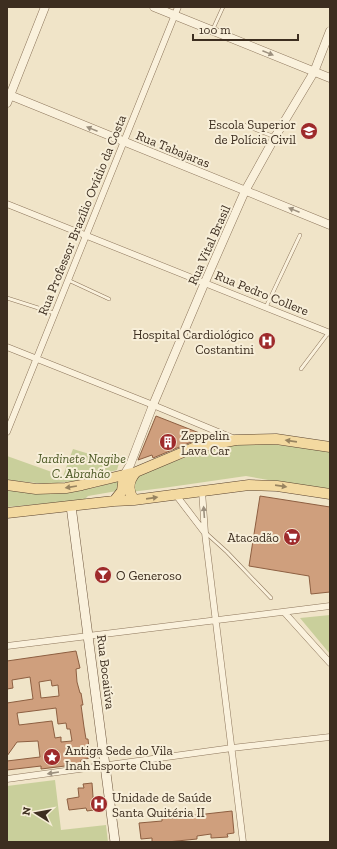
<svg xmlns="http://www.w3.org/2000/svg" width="337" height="849" font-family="'Zilla Slab',serif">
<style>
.green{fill:#c9cf9b}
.building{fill:#cf9f7d;stroke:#8d5f41;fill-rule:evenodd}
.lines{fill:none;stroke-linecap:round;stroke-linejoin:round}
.service-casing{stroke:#8d765c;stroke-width:4}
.minor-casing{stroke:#8d765c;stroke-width:7}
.tertiary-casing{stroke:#8d765c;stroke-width:9}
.secondary-casing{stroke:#6f573f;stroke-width:10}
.primary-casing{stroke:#5b4430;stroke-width:11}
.service{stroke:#faf1dc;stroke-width:3}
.minor{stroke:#faf1dc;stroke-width:6}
.tertiary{stroke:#faf1dc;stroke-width:8}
.secondary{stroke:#faf1dc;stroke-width:9}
.primary{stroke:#f3d9a0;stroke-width:10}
.oneway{fill:#9c907e}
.oneway2{fill:#988460}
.labels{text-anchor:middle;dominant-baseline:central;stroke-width:4;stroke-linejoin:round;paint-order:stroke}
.poi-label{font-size:13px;fill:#3d2e20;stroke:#f7eed8;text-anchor:start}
.street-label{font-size:13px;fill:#3d2e20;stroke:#f7eed8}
.park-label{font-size:13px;font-style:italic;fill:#4d5a26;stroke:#f7eed8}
</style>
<rect width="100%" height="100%" fill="#f0e4c8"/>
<path class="green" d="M 261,443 L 330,451 L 330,491 L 246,476 L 163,488 L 131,492 L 134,476 L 220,445 Z
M 73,449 L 119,463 L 117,470 L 76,481 L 47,484 L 7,480 L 7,456 L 63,476 Z
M 119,481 L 117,491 L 88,496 L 84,500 L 7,507 L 7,488 L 51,492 L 93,488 Z
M 330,615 L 330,654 L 300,618 Z
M 55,780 L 61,830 L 106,825 L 108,842 L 7,842 L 7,786 Z"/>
<path class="building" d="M 156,416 L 202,434 L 201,438 L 153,458 L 152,455 L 138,460 Z
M 260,496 L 330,507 L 330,592 L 311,594 L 309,576 L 249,566 Z
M 76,651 L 80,668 L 76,669 L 77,682 L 80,693 L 81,693 L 83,705 L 81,705 L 84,727 L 86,739 L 88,739 L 90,758 L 81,760 L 81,764 L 41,769 L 41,766 L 7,770 L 7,761 L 40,757 L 38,741 L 17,742 L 7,756 L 7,703 L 33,699 L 30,677 L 12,680 L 13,688 L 7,689 L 7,661 ZM 51,680 L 52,686 L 58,685 L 59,696 L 41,698 L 39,682 ZM 56,708 L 58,724 L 66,723 L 67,729 L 70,729 L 72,741 L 61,742 L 61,737 L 55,738 L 52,721 L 19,725 L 17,713 Z
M 92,783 L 94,810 L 87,811 L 86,808 L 69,810 L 67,799 L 79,797 L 78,788 L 84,788 L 83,784 Z
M 232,811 L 234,833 L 227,834 L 228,837 L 211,838 L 211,834 L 197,836 L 197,839 L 167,842 L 152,842 L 152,838 L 141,839 L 139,823 L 162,821 L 162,815 L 170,814 L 170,818 Z"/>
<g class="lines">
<g class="service-casing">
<path id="service" d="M 213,29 L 223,7
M 236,122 L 275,137
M 68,280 L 109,299
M 7,298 L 54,313
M 266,307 L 300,235
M 301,369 L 329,332
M 206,533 L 227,552 L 271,598"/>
</g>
<g class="minor-casing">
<path id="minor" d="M 7,204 L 330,333
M 7,347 L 153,405 L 235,439
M 7,432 L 178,7
M 202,491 L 205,533 L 243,842
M 176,495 L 205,533
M 284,612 L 330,663
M 7,646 L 330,606
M 7,779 L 232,748 L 330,737"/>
</g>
<g class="tertiary-casing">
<path id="tertiary" d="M 154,7 L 330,78
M 7,94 L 330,225
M 7,103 L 45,7
M 124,475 L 130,465 L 153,405 L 205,282 L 245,191 L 275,137 L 314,72 L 330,31"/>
</g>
<g class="secondary-casing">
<path id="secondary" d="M 71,506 L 115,842"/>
</g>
<g class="primary-casing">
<path id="primary" d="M 7,485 L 36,489 L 66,488 L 82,485 L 136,472 L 193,448 L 236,440 L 276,439 L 330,447
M 134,500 C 127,490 128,481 136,472
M 114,501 L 122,491 L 124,476
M 7,513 L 114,501 L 134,500 L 249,485 L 277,486 L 330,494"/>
</g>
<use href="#service" class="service"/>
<use href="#minor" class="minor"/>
<use href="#tertiary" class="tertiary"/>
<use href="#secondary" class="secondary"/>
<use href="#primary" class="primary"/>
</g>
<defs><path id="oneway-solid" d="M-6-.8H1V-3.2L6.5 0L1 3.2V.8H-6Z"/></defs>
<g class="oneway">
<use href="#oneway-solid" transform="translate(268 53) rotate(22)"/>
<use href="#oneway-solid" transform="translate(92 129) rotate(-158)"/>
<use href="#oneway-solid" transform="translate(294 210) rotate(-158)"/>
<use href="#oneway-solid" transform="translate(204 512) rotate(-94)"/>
<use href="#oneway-solid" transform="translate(53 773) rotate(171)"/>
</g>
<g class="oneway2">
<use href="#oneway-solid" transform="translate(291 441) rotate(-172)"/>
<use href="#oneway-solid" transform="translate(281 486) rotate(8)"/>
<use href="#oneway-solid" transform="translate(71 487) rotate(171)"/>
<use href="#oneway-solid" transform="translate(152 498) rotate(-8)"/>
</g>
<defs>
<g id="university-disc" transform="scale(0.9)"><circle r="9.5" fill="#9e2a2b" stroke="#f7eed8"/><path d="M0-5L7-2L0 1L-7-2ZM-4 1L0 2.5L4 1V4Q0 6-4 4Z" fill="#fff"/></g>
<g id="hospital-disc" transform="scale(0.9)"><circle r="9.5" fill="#9e2a2b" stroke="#f7eed8"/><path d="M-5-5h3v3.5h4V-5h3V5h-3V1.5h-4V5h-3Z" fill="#fff"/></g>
<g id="building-disc" transform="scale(0.9)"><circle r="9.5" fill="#9e2a2b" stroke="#f7eed8"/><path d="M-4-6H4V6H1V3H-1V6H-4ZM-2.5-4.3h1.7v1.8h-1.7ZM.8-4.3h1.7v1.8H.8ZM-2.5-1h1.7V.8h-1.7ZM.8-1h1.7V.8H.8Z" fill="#fff"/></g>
<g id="supermarket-disc" transform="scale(0.9)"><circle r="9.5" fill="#9e2a2b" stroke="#f7eed8"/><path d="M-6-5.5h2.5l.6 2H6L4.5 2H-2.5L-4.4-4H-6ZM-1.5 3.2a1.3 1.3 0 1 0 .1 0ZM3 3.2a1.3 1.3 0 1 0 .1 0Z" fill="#fff"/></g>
<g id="bar-disc" transform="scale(0.9)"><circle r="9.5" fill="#9e2a2b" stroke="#f7eed8"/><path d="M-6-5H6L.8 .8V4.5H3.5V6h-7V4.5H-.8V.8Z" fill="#fff"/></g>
<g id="sight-disc" transform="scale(0.9)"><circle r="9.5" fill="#9e2a2b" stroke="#f7eed8"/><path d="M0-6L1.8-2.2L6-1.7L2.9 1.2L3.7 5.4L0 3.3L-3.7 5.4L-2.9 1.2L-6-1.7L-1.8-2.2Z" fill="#fff"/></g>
</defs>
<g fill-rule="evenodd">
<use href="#university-disc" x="309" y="131"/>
<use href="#hospital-disc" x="267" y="341"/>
<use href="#building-disc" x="168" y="442"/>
<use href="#supermarket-disc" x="292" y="537"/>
<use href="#bar-disc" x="103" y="575"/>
<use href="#sight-disc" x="52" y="757"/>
<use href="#hospital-disc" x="99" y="804"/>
</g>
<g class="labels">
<g class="poi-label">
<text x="296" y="124" text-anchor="end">Escola Superior<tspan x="296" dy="15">de Polícia Civil</tspan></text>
<text x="254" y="334" text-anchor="end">Hospital Cardiológico<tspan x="254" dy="15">Costantini</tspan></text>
<text x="181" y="435">Zeppelin<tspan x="181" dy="15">Lava Car</tspan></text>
<text x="279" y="537" text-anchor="end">Atacadão</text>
<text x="116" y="575">O Generoso</text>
<text x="65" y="750">Antiga Sede do Vila<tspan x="65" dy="15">Inah Esporte Clube</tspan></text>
<text x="112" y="797">Unidade de Saúde<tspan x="112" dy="15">Santa Quitéria II</tspan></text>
</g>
<g class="street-label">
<text transform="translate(173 149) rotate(22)">Rua Tabajaras</text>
<text transform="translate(82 215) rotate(-68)">Rua Professor Brazílio Ovídio da Costa</text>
<text transform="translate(209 245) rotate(-66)">Rua Vital Brasil</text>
<text transform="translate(262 293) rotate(22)">Rua Pedro Collere</text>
<text transform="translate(106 672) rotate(83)">Rua Bocaiúva</text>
</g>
<g class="park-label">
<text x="81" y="458">Jardinete Nagibe<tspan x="81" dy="15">C. Abrahão</tspan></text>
</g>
</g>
<rect width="337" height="849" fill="none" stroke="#3d2e20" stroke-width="16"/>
<g transform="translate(36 813) rotate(281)" stroke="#f7eed8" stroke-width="3" paint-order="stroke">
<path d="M0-3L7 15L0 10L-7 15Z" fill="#3d2e20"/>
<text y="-6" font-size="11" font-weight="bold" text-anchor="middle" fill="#3d2e20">N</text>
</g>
<path d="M193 34v6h105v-6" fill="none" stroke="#3d2e20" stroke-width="2"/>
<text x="199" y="34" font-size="12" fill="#3d2e20" stroke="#f7eed8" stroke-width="3" paint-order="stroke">100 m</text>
</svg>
